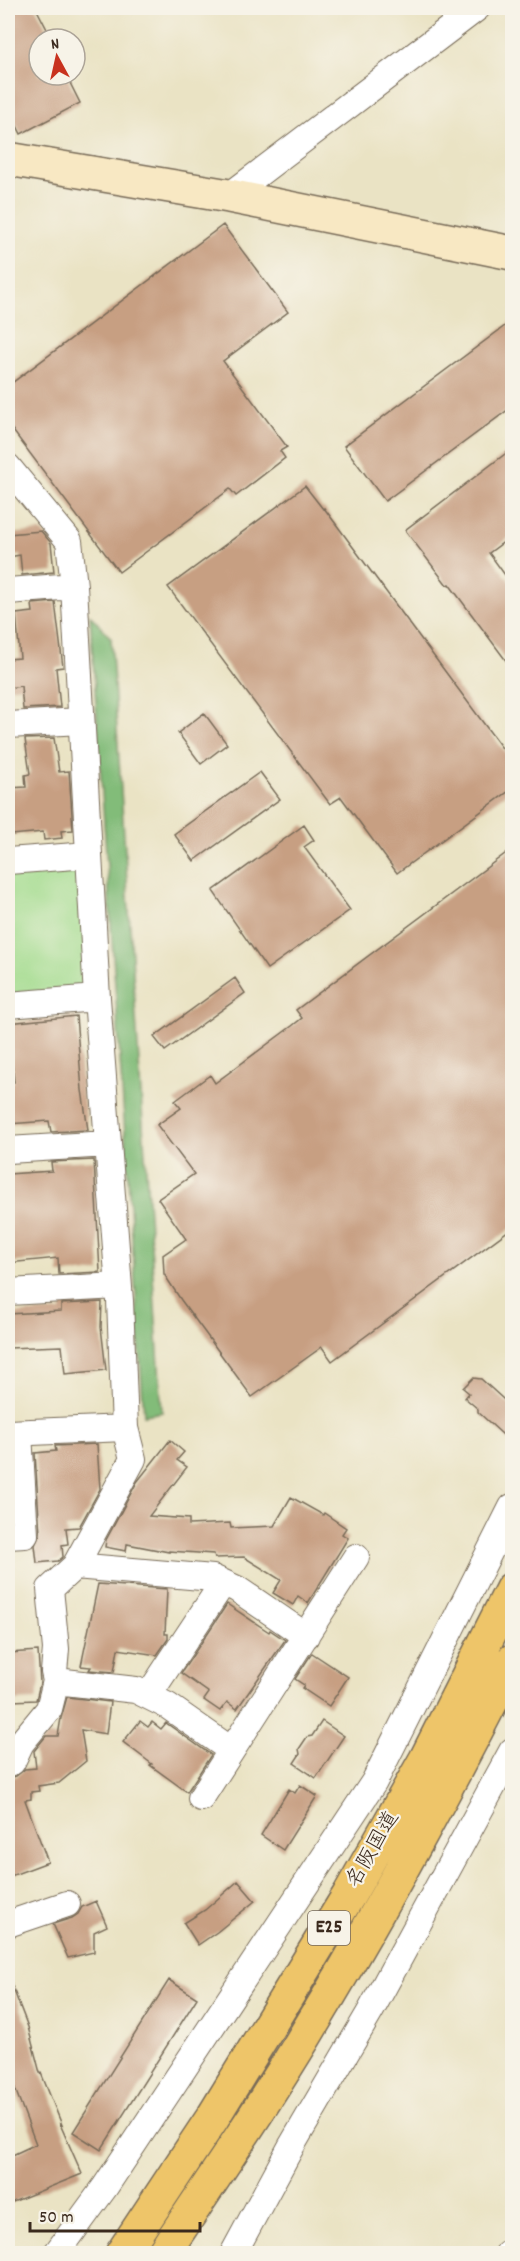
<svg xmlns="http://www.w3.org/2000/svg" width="520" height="2261" font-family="Dekko,'Klee One',sans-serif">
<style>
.green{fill:#a3dc8e;stroke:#6f8356;stroke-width:1.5}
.forest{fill:#82bc79;stroke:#5e734c;stroke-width:1.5}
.building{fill:#c79f82}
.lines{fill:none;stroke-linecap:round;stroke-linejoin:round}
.street-casing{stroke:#786b58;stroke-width:28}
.secondary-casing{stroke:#786b58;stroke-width:36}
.highway-casing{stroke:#786b58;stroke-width:36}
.street{stroke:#fff;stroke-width:26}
.secondary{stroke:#f8e8c3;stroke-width:33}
.highway{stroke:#eec569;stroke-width:33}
.labels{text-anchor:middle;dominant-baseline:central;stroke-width:4.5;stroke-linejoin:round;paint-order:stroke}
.shield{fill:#f7f3e8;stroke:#73665b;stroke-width:1.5}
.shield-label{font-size:20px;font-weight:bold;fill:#3b2a1e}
.street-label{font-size:21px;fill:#3b2a1e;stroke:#f7f3e8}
</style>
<rect width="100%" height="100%" fill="#f7f3e8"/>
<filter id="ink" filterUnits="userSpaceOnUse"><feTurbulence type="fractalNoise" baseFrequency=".0167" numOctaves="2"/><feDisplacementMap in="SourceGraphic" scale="12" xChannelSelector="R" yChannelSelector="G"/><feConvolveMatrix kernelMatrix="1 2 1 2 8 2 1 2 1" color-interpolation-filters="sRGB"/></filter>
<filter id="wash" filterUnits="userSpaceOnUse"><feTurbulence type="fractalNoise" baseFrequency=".008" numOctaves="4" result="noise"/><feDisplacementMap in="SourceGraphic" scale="24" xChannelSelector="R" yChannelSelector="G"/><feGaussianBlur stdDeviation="1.35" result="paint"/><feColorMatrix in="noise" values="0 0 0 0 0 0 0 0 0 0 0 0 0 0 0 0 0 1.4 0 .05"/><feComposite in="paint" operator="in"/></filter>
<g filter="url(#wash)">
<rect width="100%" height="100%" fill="#eae3c4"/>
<path class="green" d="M 74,866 L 80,874 L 89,982 L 83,991 L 8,998 L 8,870 Z"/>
<path class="forest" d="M 90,615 L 111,638 L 162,1412 L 144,1415 Z"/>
<g id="blocks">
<path class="building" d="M 8,8 L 36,8 L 52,39 L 39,39 L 39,75 L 66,75 L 80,103 L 21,134 L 13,118 L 8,121 Z
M 223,225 L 288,312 L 223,361 L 287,447 L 280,451 L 285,458 L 236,496 L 230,489 L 119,572 L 8,424 L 8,386 Z
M 513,320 L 513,406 L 385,501 L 344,446 Z
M 513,448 L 513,535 L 489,553 L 513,586 L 513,670 L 449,584 L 447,585 L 405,530 Z
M 305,486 L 323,509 L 324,508 L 513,763 L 513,788 L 397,873 L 341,797 L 330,804 L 168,587 Z
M 41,531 L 51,543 L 54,572 L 22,575 L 20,555 L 8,557 L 8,534 Z
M 55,602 L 63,667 L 56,668 L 60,707 L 23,709 L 21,686 L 8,688 L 8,659 L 20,658 L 16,614 L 33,612 L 32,604 Z
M 204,713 L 227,744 L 201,764 L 178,733 Z
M 54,738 L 59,772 L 69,771 L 73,830 L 61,831 L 62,838 L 44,840 L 43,832 L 11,835 L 11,829 L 8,829 L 8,788 L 26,787 L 25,775 L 30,774 L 25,739 Z
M 260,772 L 280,799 L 194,861 L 174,834 Z
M 304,825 L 314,840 L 304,847 L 350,910 L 267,969 L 213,891 Z
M 513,848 L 513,1227 L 332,1361 L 322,1347 L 252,1397 L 181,1300 L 164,1274 L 163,1255 L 186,1239 L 158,1199 L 194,1174 L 157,1125 L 181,1108 L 175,1101 L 210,1075 L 215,1083 L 292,1026 L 302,1018 L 296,1010 Z
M 235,978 L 245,993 L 165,1051 L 154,1037 Z
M 76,1016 L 82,1090 L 88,1130 L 51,1132 L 49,1121 L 8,1124 L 8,1082 L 14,1082 L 8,1023 Z
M 94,1160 L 100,1272 L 59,1274 L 58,1258 L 8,1263 L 8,1174 L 52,1171 L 51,1162 Z
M 102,1302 L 101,1327 L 106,1370 L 65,1374 L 62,1346 L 8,1348 L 8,1314 L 61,1311 L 61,1304 Z
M 473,1378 L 481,1379 L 513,1408 L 513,1444 L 478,1412 L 478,1409 L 465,1398 L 469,1393 L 463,1388 Z
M 170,1440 L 184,1452 L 177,1460 L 187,1467 L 149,1516 L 189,1519 L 189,1525 L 230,1523 L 231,1528 L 274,1526 L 291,1497 L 323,1515 L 324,1513 L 346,1528 L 342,1534 L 348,1538 L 308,1603 L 298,1596 L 293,1605 L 273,1593 L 281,1580 L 244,1557 L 215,1558 L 214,1554 L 169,1551 L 169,1552 L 127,1544 L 126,1551 L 105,1547 L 106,1540 L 137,1482 Z
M 97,1444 L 100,1489 L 79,1527 L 66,1528 L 68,1544 L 62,1545 L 63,1557 L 58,1561 L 37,1563 L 35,1545 L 40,1534 L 35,1453 L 56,1451 L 55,1446 Z
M 98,1584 L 167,1589 L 165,1634 L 168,1634 L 168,1639 L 157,1655 L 118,1649 L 114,1672 L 89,1670 L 91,1667 L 81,1666 Z
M 227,1604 L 269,1632 L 270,1630 L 285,1640 L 237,1709 L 227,1702 L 220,1711 L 204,1700 L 209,1693 L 181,1673 Z
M 38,1651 L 40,1683 L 36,1700 L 12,1701 L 9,1653 Z
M 312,1653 L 348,1677 L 329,1706 L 302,1688 L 304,1685 L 295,1679 Z
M 67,1697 L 110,1702 L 106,1734 L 81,1730 L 86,1761 L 59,1783 L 38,1786 L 39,1791 L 31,1792 L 31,1799 L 25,1800 L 48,1862 L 8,1877 L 8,1778 L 16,1776 L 25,1769 L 36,1768 L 34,1751 L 46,1736 L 58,1736 L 61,1718 Z
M 140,1721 L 148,1727 L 152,1722 L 161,1729 L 166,1723 L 211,1755 L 187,1792 L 150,1765 L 152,1764 L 123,1742 Z
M 322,1721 L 344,1736 L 316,1778 L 294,1763 L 300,1754 L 299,1749 L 307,1737 L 312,1736 Z
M 300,1785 L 317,1796 L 283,1850 L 261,1835 L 289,1789 L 295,1793 Z
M 238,1881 L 255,1901 L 217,1932 L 198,1945 L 184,1923 L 205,1910 Z
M 96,1901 L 107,1926 L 94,1932 L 94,1952 L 68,1958 L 53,1924 L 72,1918 L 78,1914 L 82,1907 Z
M 8,1978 L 9,1978 L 28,2027 L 40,2073 L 41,2073 L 62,2125 L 60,2124 L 82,2174 L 8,2204 L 8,2157 L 36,2144 L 8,2070 Z
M 169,1980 L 197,1998 L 101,2150 L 73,2132 Z"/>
</g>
</g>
<g filter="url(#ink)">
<use href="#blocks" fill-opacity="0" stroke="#786b58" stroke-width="1.5"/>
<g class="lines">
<g class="street-casing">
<path id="street" d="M 229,196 L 477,8
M 8,467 L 69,541 L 74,586 L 97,998 L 120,1301 L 125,1428 L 133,1459 L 75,1566 L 50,1589 L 56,1649 L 54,1672 L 56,1681 L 49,1709 L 21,1743 L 12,1762 L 8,1763
M 8,591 L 74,586
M 8,725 L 81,721
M 8,861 L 89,855
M 8,1005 L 97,998
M 8,1150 L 108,1144
M 8,1292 L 118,1286
M 8,1433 L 125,1428
M 8,1536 L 25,1535 L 19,1433
M 75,1566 L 213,1578 L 237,1589 L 306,1636
M 56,1681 L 136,1690 L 168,1706 L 231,1750
M 148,1696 L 223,1583
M 201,1798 L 356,1557
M 8,1924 L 67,1904
M 56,2254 L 105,2187 L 374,1782 L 512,1507
M 233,2254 L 292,2145 L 370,2012 L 512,1751
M 508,2254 L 512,2252"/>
</g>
<g class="secondary-casing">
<path id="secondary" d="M 8,159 L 229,196 L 512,253"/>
</g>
<g class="highway-casing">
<path id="highway" d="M 122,2254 L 213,2117 L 349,1895 L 426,1759 L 512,1589
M 163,2254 C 213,2178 265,2104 311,2026 C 383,1907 449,1785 512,1661"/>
</g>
<use href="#street" class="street"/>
<use href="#secondary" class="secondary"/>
<use href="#highway" class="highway"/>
</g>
</g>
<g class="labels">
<rect class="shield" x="308" y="1911" width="42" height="34" rx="4.5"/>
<g class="shield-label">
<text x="329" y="1928">E25</text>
</g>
<g class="street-label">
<text transform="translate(374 1850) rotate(-60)">名阪国道</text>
</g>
</g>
<rect width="520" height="2261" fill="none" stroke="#f7f3e8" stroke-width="30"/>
<g transform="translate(57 57) rotate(352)"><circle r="28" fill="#f7f3e8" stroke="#aca397" stroke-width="1.5"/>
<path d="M0-4.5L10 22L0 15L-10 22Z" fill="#c8321e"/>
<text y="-9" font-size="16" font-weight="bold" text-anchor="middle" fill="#3b2a1e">N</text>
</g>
<path d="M30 2222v9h170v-9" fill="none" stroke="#3b2a1e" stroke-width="3"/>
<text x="39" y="2222" font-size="18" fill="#3b2a1e" stroke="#f7f3e8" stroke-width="4.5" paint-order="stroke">50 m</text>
</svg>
